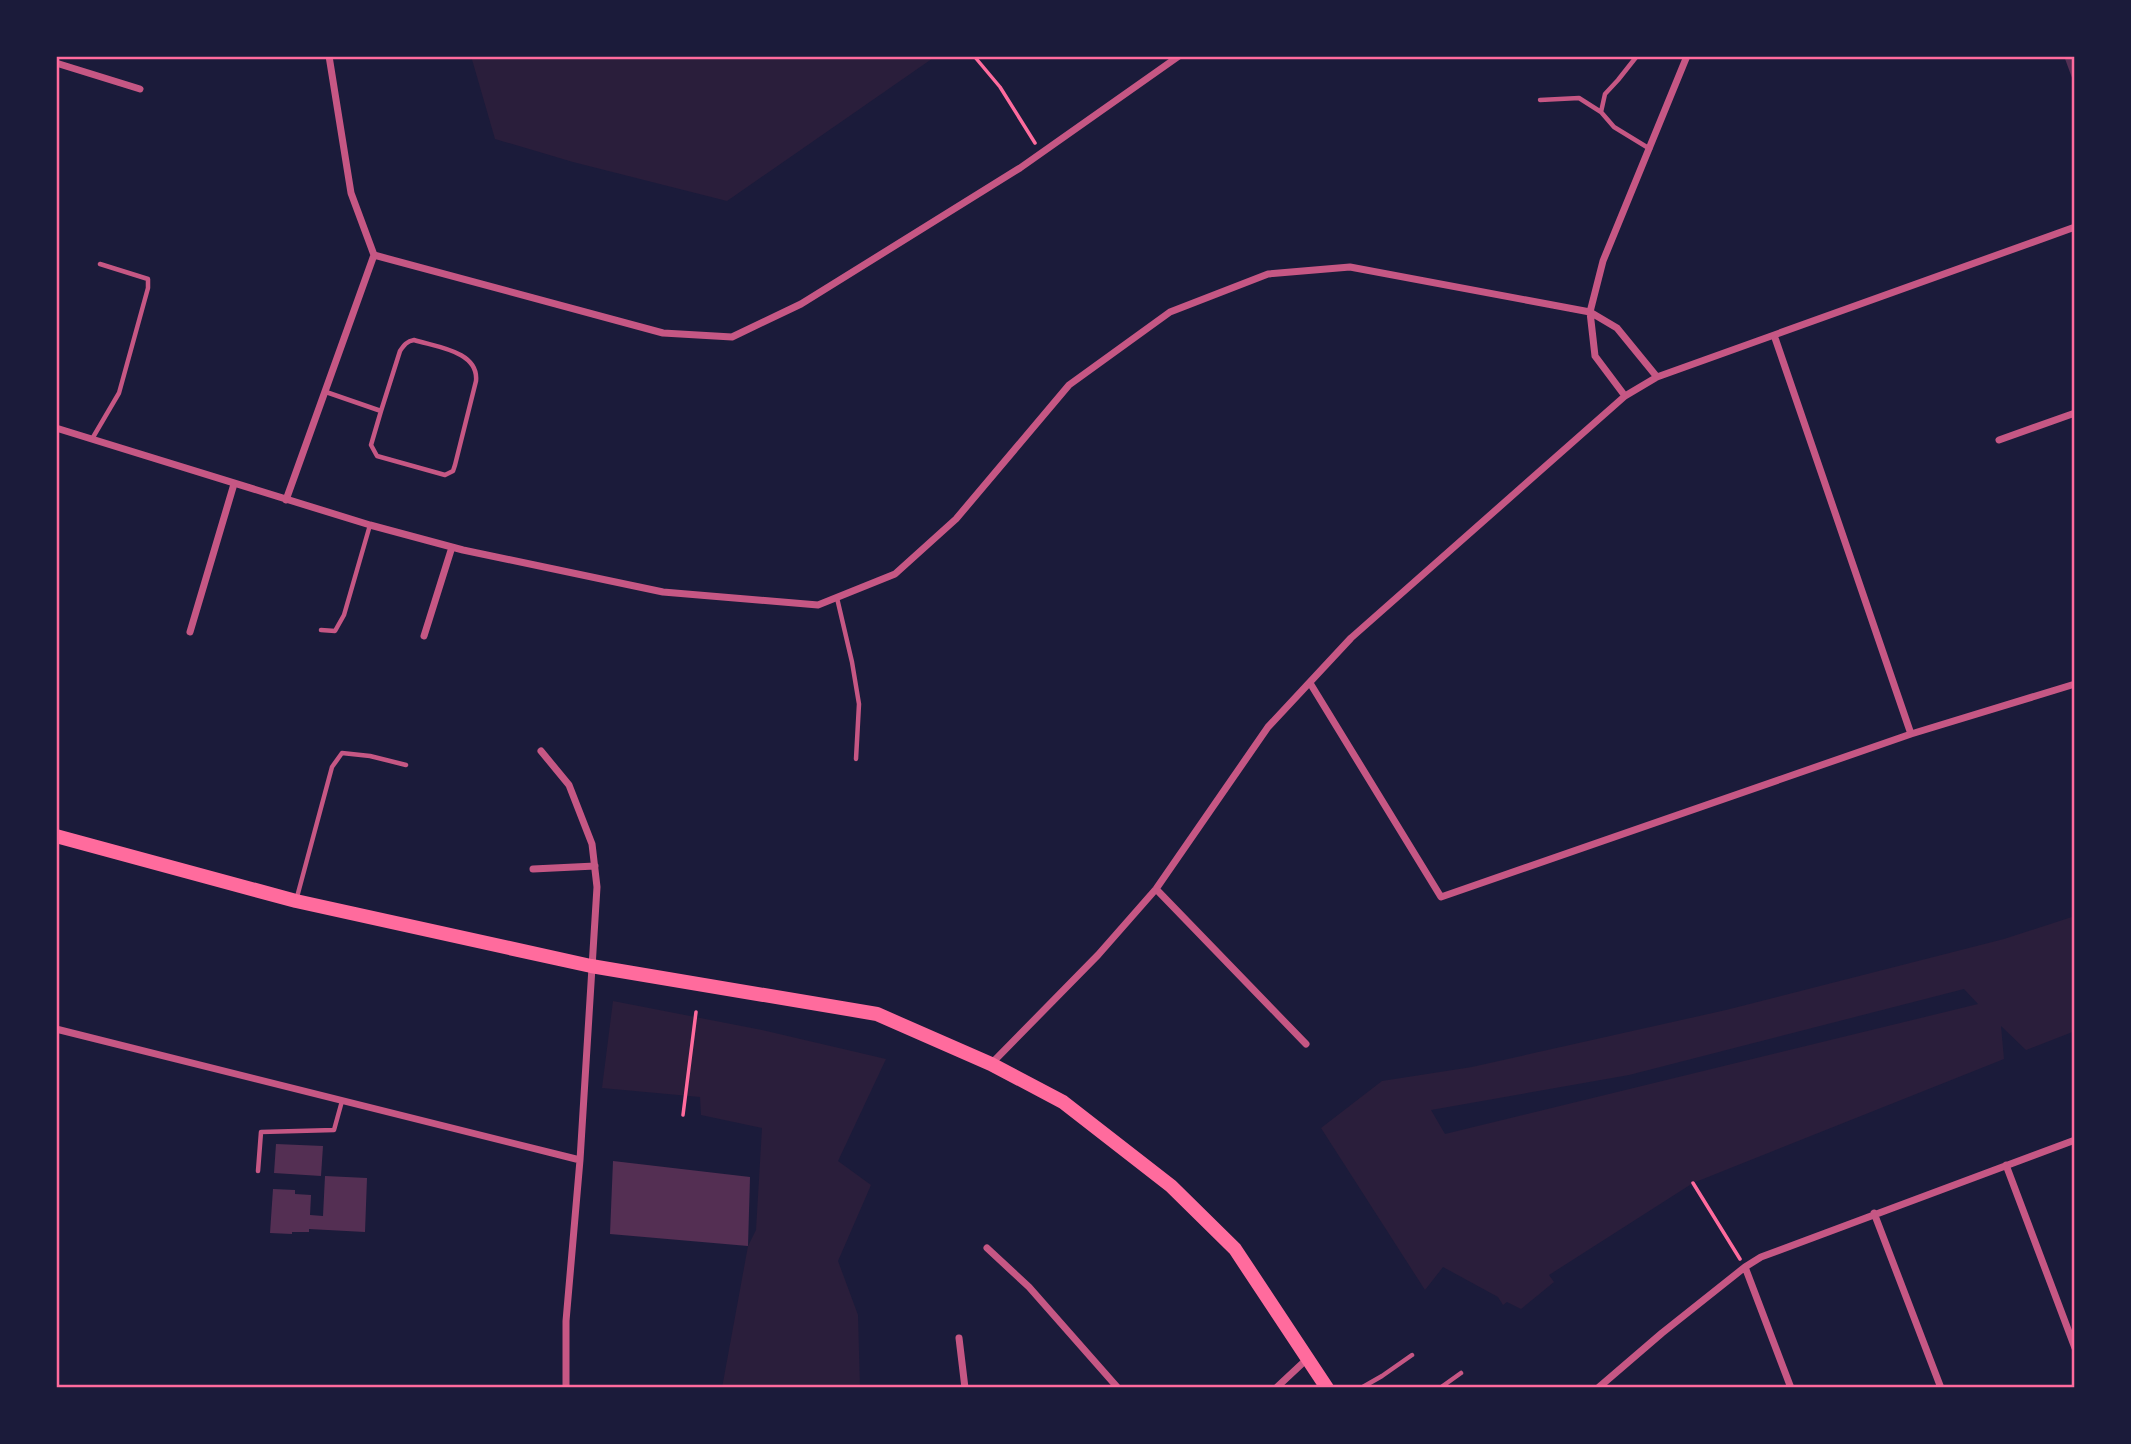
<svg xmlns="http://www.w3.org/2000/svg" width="2131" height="1444" font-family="'Public Sans',sans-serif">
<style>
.green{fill:#2a1e3b;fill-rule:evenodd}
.building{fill:#542f53}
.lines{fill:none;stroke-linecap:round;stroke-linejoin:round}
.path{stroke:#ff6b9d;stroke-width:3.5}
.service{stroke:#c65784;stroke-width:4.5}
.minor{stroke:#c65784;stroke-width:7}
.primary{stroke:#ff6b9d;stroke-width:14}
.neatline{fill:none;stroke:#ff6b9d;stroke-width:2.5}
</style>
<rect width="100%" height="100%" fill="#1b1b3a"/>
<path class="green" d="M 471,56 L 936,56 L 727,201 L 573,162 L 495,139 Z
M 2075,916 L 2075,1031 L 2026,1050 L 2001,1026 L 2004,1059 L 1693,1183 L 1549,1275 L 1554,1282 L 1521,1309 L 1507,1302 L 1503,1305 L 1498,1297 L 1443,1267 L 1425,1290 L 1321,1128 L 1382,1081 L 1472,1067 L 1726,1010 L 2004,939 ZM 1964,989 L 1978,1004 L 1445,1134 L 1431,1110 L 1629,1075 Z
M 613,1001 L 762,1030 L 886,1059 L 838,1161 L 871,1185 L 838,1261 L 858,1315 L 860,1388 L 722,1388 L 748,1246 L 756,1230 L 762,1128 L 701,1115 L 700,1097 L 602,1088 Z"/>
<path class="building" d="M 2064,56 L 2075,56 L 2075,86 Z
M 276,1144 L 323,1146 L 321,1176 L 274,1173 Z
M 613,1161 L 750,1177 L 748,1246 L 610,1234 Z
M 325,1176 L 367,1178 L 365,1232 L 309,1229 L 309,1232 L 292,1232 L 292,1234 L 270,1233 L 273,1189 L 295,1190 L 295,1194 L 311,1195 L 310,1215 L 323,1216 Z"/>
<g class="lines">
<path class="path" d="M 974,56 L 1000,87 L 1035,143
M 683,1115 L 696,1012
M 1693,1183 L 1740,1259"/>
<path class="service" d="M 1637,56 L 1618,80 L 1605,94 L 1601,112 L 1614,127 L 1650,149
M 1540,100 L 1579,98 L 1601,112
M 326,392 L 381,411 L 371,445 L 377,456 L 445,475 L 453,471 L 455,465 L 476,381 C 479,351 436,347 414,340 C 407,341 404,345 400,351 L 381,411
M 92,439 L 119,393 L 148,288 L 148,279 L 100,264
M 837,598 L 852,662 L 859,704 L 856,759
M 321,630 L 335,631 L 344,615 L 370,525
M 297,897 L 332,767 L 342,753 L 370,756 L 406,765
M 258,1171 L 261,1132 L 334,1130 L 342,1101
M 1361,1388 L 1382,1376 L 1412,1355
M 1440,1388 L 1461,1373"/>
<path class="minor" d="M 56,63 L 140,89
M 374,255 L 663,333 L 732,337 L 801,304 L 1020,168 L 1179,56
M 1774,335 L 1911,734
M 1625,396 L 1595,356 L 1590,312 L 1603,261 L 1687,56
M 56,428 L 370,525 L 463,550 L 663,592 L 818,605 L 895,574 L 956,519 L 1069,385 L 1170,312 L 1268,274 L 1350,267 L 1590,312 L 1617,328 L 1657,377
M 1999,440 L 2075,413
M 286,500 L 374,255 L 351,193 L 329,56
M 190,632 L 234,484
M 424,636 L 452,547
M 1310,683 L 1441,897 L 1911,734 L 2075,684
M 541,751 L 569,785 L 592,844 L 597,887 L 580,1160 L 566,1321 L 566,1388
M 533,869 L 595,866
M 1156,889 L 1306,1044
M 56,1029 L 580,1160
M 991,1064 L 1098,955 L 1156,889 L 1268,727 L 1351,638 L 1625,396 L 1657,377 L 2075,227
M 2006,1165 L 2075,1348
M 1874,1213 L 1941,1388
M 987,1248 L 1029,1287 L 1118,1388
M 1745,1267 L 1791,1388
M 959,1338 L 965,1388
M 1276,1388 L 1307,1359
M 1598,1388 L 1662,1333 L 1745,1267 L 1761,1257 L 2075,1140"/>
<path class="primary" d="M 56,836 L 296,901 L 591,966 L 877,1014 L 991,1064 L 1063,1102 L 1171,1186 L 1235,1249 L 1327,1388"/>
</g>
<rect width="2131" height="1444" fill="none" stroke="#1b1b3a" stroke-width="116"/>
<rect x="58" y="58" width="2015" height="1328" class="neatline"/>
</svg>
